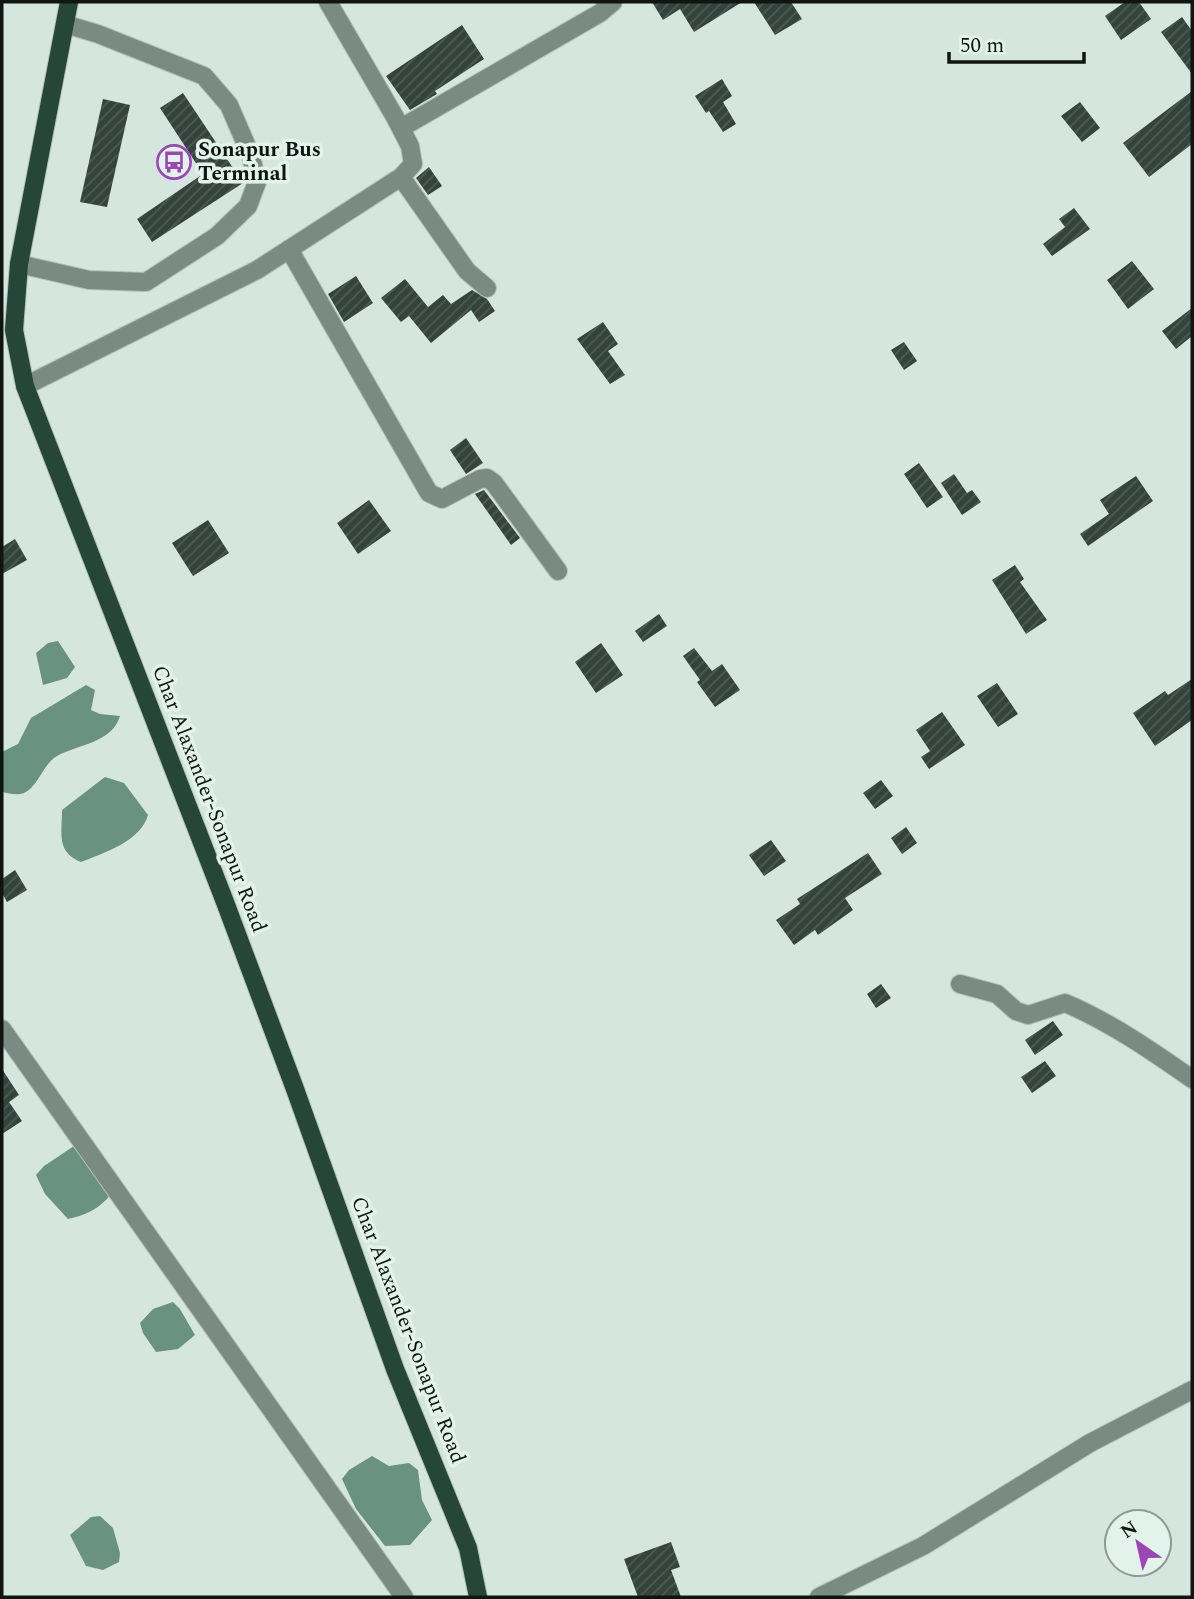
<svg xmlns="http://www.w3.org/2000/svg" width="1194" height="1599" font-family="Spectral,serif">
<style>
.water{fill:#699282}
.building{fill:url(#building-hatch)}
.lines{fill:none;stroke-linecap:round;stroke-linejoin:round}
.minor-casing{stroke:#b1c0ba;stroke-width:20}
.major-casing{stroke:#b1c0ba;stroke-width:20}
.minor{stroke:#7a8b84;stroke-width:18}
.major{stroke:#26463a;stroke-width:18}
.labels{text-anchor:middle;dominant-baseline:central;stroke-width:7;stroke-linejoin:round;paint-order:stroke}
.poi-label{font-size:21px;font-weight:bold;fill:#0f1512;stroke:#e2f3ec;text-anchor:start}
.street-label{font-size:21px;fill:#0f1512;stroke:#e2f3ec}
</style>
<defs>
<pattern id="building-hatch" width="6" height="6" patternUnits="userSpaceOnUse" patternTransform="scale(1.75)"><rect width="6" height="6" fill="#35433d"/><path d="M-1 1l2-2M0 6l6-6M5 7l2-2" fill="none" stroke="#4f5b56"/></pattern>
</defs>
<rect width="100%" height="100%" fill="#d5e6df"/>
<path class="water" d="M 58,641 L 75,667 L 67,678 L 43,685 L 36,653 L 48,643 Z
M 86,685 L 95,690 L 91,710 L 100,714 L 120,716 C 112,743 79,744 57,756 C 43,764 38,787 24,793 C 16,796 9,793 2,792 L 2,752 L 18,744 L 31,718 Z
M 105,777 L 124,783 L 148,815 C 141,841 104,853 81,862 C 56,852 62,833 62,810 Z
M 74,1146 L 116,1188 C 102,1207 90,1214 68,1219 L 45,1194 L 36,1175 L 44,1166 Z
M 173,1302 L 180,1309 L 195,1335 L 178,1349 L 156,1352 L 143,1333 L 140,1323 L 153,1309 Z
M 372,1456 L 389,1466 L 409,1463 L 418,1470 L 422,1500 L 432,1520 L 410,1545 L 385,1546 L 356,1509 L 342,1479 L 349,1470 Z
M 100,1516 L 113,1528 L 120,1553 L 119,1562 L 103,1570 L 86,1566 L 70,1535 L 91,1517 Z"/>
<path class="building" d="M 652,2 L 742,2 L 694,32 L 680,9 L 663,20 Z
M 754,2 L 791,2 L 802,19 L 775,35 Z
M 1125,2 L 1139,2 L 1151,19 L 1121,40 L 1105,16 Z
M 1182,17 L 1192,31 L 1192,74 L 1161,32 Z
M 462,25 L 484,59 L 435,91 L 437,94 L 410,110 L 386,76 Z
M 722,79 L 732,96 L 723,102 L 736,124 L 723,132 L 709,111 L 706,113 L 695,96 Z
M 1192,91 L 1192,144 L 1149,177 L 1123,143 Z
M 183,93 L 243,183 L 152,242 L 137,219 L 203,174 L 160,108 Z
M 103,99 L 130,105 L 107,207 L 80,202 Z
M 1080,102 L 1100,128 L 1082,142 L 1061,116 Z
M 429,167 L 442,186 L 428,195 L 416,178 Z
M 1074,208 L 1090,229 L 1052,256 L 1043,244 L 1065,227 L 1059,219 Z
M 1132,261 L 1154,289 L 1128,309 L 1107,280 Z
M 356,276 L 373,303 L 344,322 L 328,294 Z
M 405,279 L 428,307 L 443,295 L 451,304 L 472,290 L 487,299 L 495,311 L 479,322 L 471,310 L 431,343 L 409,316 L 401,322 L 381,298 Z
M 1192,308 L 1192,336 L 1176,349 L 1162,331 Z
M 603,322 L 618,344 L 608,351 L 625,375 L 610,384 L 577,339 Z
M 904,342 L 917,361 L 904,370 L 891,350 Z
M 466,438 L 483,463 L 466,474 L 450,450 Z
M 919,463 L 943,497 L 927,508 L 904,474 Z
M 954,474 L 967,493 L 972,490 L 981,502 L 962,515 L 941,483 Z
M 1136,476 L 1153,501 L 1088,546 L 1080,534 L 1109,514 L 1100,500 Z
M 484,490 L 520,538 L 511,545 L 475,494 Z
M 369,500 L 391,531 L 358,554 L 337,523 Z
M 208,520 L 229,553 L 193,576 L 172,543 Z
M 15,539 L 27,560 L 2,574 L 2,547 Z
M 1015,565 L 1024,579 L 1020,582 L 1047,620 L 1026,634 L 992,580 Z
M 659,614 L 667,626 L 643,642 L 635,631 Z
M 601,643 L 623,675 L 596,693 L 575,662 Z
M 694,648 L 712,671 L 722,664 L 740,690 L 715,707 L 697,682 L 700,680 L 683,656 Z
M 1192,679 L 1192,720 L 1155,746 L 1133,713 L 1165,691 L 1168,695 Z
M 997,683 L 1018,714 L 998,727 L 977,696 Z
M 942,712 L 965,745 L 929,769 L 921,757 L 930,751 L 916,730 Z
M 881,780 L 893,796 L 875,809 L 863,793 Z
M 906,827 L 917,843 L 902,854 L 891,838 Z
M 771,840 L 786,861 L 764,876 L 749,855 Z
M 868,853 L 882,874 L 845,898 L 853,910 L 818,935 L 815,930 L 794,945 L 776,920 L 800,904 L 797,899 Z
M 15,870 L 27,890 L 7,902 L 2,893 L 2,879 Z
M 881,984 L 891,998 L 876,1008 L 867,994 Z
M 1053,1021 L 1063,1035 L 1035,1055 L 1025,1040 Z
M 1045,1061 L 1056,1076 L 1032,1093 L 1021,1077 Z
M 2,1069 L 19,1095 L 9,1102 L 22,1121 L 2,1134 Z
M 671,1542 L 680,1567 L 671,1570 L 681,1597 L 638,1597 L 624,1559 Z"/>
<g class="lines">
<g class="minor-casing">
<path id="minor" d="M 401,128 L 600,13 L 613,2
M 401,177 L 467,271 L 487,288
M 289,249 L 429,493 L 442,499 L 480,479 L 487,478 L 494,483 L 558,571
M 19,264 L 89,280 L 146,282 L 217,236 L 248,206 L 257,182 L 251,156 L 229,105 L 204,76 L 98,34 L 65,24
M 25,386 L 257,270 L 401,177 L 413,164 L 410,146 L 395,117 L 328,2
M 960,984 L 997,994 L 1016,1011 L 1028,1015 L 1065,1003 C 1110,1022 1152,1051 1192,1079
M 2,1029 L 404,1597
M 819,1597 L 923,1546 L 1090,1443 L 1192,1390"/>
</g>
<g class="major-casing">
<path id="major" d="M 69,2 L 19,264 L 14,330 L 25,386 L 225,902 L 295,1089 L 395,1369 L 468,1548 L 478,1597"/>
</g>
<use href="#minor" class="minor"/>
<use href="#major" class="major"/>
</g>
<defs>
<g id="bus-ring" transform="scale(1.75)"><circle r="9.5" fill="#e2f3ec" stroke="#9c46b3" stroke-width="1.5"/><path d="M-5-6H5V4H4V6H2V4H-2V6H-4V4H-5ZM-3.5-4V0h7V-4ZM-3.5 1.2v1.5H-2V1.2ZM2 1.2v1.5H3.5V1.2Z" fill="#9c46b3"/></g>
</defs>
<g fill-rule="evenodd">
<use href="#bus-ring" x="174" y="162"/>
</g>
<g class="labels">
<g class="poi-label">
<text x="198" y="150">Sonapur Bus<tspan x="198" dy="24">Terminal</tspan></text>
</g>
<g class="street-label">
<text transform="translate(209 799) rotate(69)">Char Alaxander-Sonapur Road</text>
<text transform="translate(408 1330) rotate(69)">Char Alaxander-Sonapur Road</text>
</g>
</g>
<rect width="1194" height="1599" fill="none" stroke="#0f1512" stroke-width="7"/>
<g transform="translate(1138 1543) rotate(326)"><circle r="33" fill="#e2f3ec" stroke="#8e9a95" stroke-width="2"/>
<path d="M0-5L12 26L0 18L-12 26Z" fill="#9c46b3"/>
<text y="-10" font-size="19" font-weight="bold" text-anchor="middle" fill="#0f1512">N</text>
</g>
<path d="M949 52v10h135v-10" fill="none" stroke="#0f1512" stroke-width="3.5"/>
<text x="960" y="52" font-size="21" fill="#0f1512" stroke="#e2f3ec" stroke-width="5" paint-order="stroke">50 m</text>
</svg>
